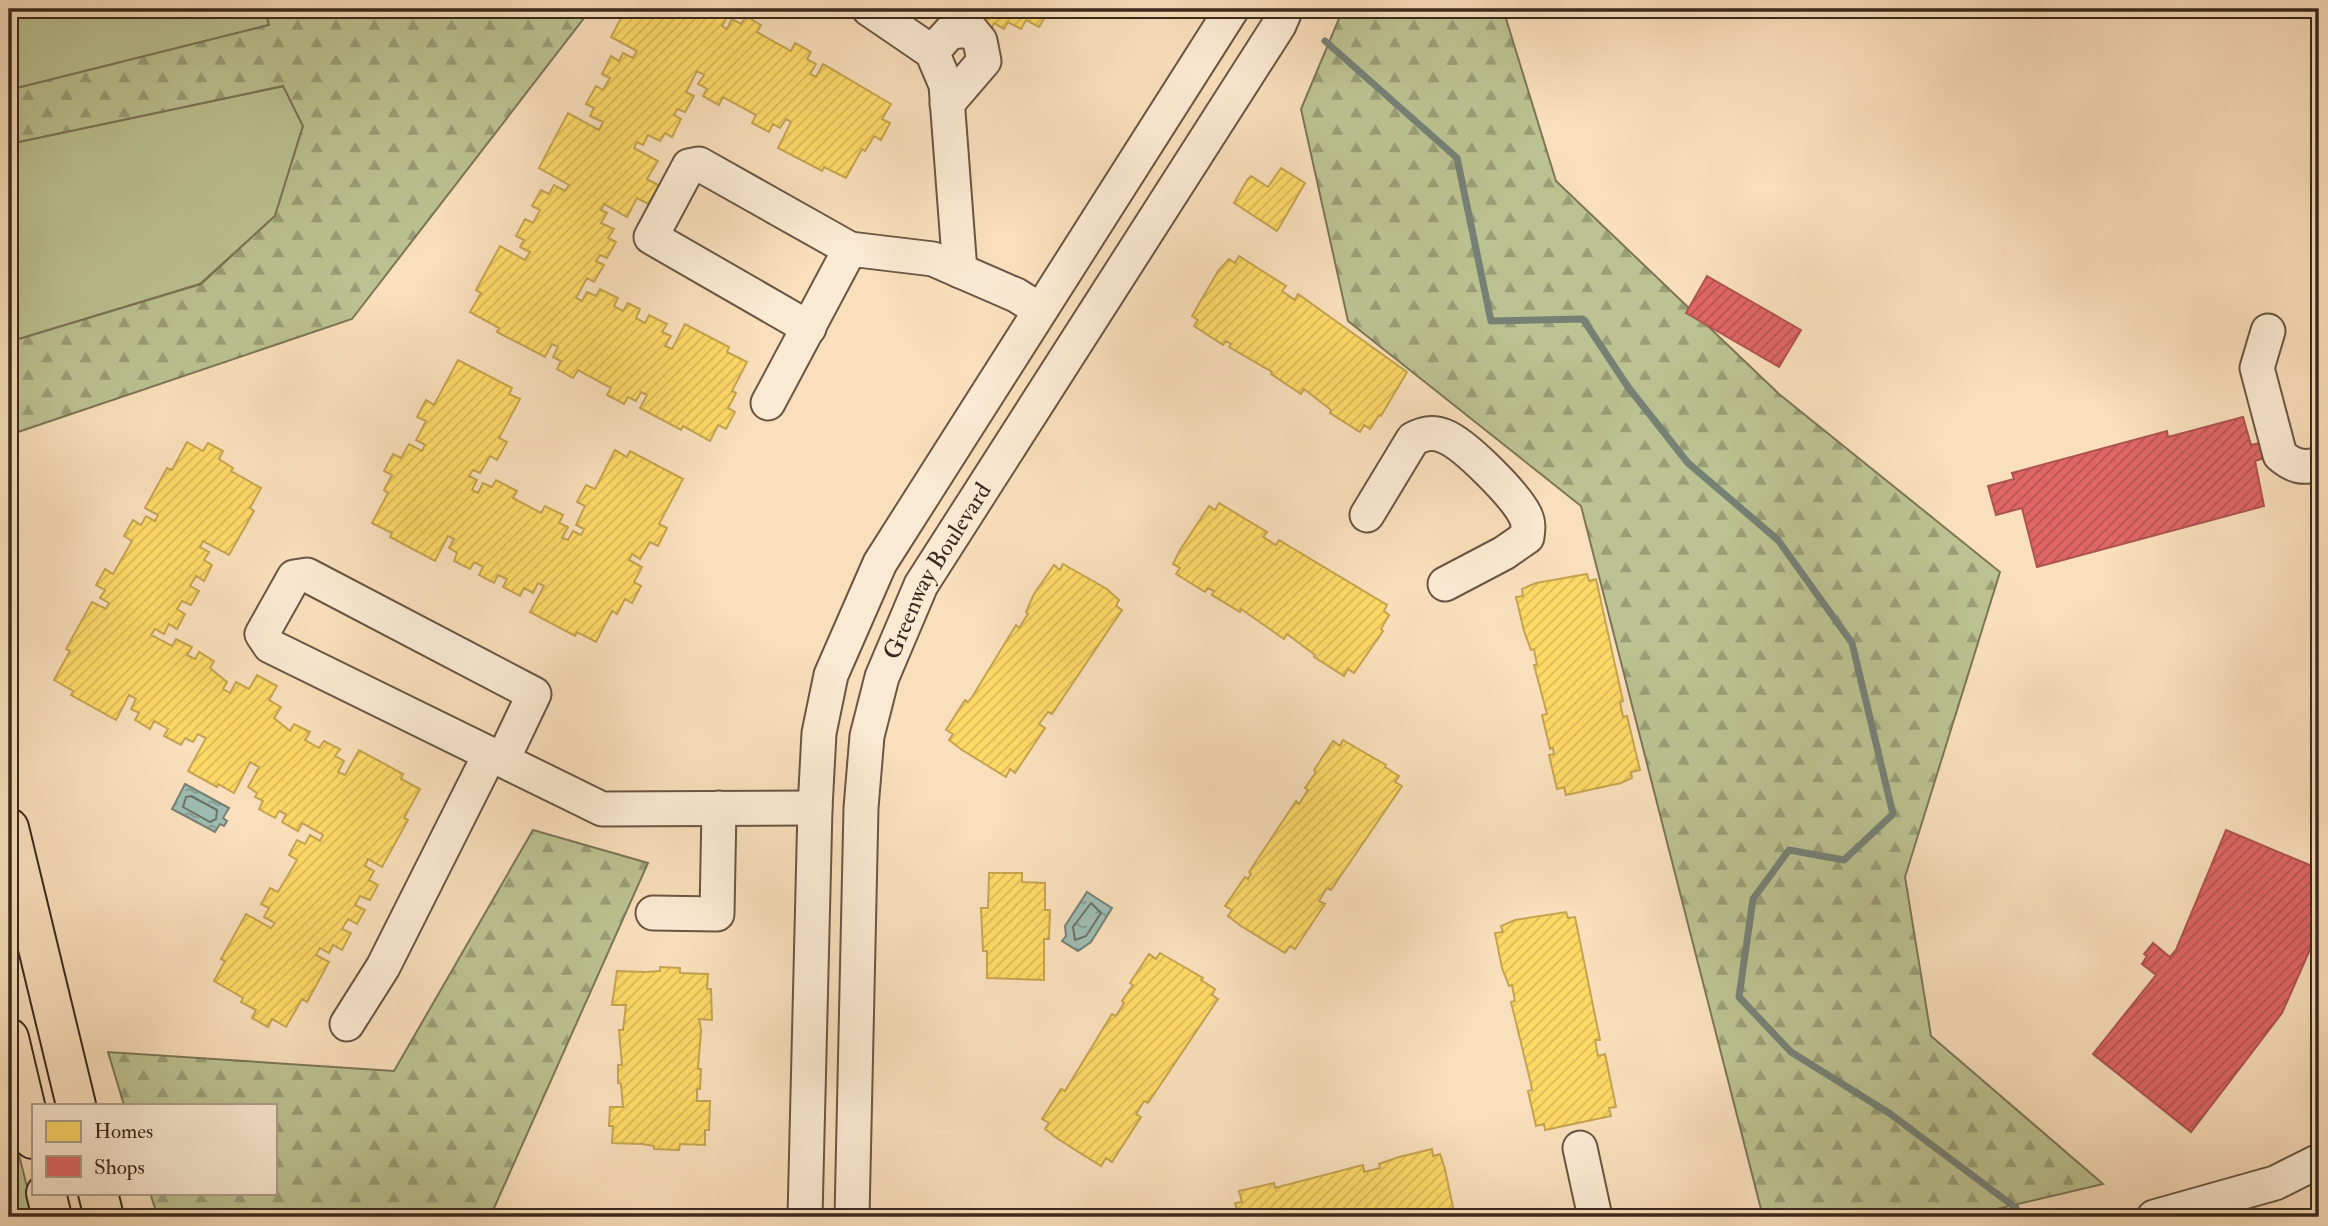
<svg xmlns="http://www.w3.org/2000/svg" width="2328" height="1226" font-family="'IM FELL Double Pica',serif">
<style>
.green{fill:#bcc291;stroke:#7c7657;stroke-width:2}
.forest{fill:url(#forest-firs);stroke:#7c7657;stroke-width:2}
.water{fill:url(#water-ripples);stroke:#768176;stroke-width:2}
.homes{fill:url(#homes-hatch);stroke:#c4a450;stroke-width:2}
.shops{fill:url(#shops-hatch);stroke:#ae5450;stroke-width:2}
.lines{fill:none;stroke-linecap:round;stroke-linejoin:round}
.shore{stroke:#6c7268;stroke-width:2}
.stream{stroke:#768176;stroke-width:7}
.minor-casing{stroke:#6a5644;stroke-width:37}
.major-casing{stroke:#3b291d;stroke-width:42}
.minor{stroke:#fbead3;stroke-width:33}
.major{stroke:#f9dfbb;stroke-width:38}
.labels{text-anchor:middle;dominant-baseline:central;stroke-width:7;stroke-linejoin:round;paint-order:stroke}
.street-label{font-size:24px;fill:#3b291d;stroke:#fbead3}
</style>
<defs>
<pattern id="forest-firs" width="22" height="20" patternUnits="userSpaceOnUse" patternTransform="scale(1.75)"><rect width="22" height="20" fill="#bcc291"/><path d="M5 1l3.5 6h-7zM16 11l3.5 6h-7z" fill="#9a9e76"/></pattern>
<pattern id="water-ripples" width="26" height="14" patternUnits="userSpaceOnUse" patternTransform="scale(1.75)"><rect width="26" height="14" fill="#9ebcb2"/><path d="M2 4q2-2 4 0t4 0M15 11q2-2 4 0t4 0" fill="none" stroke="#829990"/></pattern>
<pattern id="homes-hatch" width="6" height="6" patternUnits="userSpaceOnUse" patternTransform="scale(1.75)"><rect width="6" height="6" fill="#ffd966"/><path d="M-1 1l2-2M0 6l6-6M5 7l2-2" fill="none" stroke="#dbba58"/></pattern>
<pattern id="shops-hatch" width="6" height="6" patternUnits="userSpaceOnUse" patternTransform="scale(1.75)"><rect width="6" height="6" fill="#e06666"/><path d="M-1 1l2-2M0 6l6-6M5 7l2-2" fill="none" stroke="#b75453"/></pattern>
</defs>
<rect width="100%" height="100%" fill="#f9dfbb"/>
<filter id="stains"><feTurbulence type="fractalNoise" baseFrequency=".00286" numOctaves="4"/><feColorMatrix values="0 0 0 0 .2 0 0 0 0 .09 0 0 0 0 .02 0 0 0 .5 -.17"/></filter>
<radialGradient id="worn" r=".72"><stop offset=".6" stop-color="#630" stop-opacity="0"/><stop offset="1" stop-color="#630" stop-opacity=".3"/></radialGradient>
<path class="green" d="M 9,9 L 265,9 L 269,25 L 9,90 Z
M 284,86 L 303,126 L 275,216 L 200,284 L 9,342 L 9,144 Z
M 9,1117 L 35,1217 L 9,1217 Z"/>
<path class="forest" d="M 265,9 L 591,9 L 352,319 L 9,435 L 9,342 L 201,284 L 275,216 L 303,126 L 283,86 L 9,144 L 9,90 L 269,25 Z
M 1343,9 L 1503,9 L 1556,181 L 1779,394 L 2000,572 L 1905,877 L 1931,1036 L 2103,1184 L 1963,1217 L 1763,1217 L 1581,506 L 1348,321 L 1301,109 Z
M 533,830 L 648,863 L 490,1217 L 158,1217 L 150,1193 L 275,1193 L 275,1105 L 124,1105 L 108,1052 L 394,1071 Z"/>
<path class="water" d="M 185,784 L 229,808 L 223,818 L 227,821 L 224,826 L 220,824 L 215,832 L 172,809 Z
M 1087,892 L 1112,908 L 1091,942 L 1078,951 L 1062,941 L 1066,936 L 1065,926 Z"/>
<path class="homes" d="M 626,9 L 720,9 L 729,13 L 722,26 L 727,29 L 732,19 L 741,24 L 746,16 L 761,25 L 757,32 L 791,51 L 795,43 L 811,52 L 807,59 L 816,64 L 810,74 L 816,77 L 823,64 L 891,104 L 882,119 L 890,123 L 881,140 L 874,136 L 865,151 L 862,149 L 846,178 L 824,167 L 822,171 L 778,148 L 791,122 L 786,119 L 780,128 L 773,124 L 769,132 L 752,123 L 756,115 L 723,97 L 719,105 L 703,96 L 707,89 L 698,84 L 704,75 L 697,71 L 686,92 L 694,96 L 685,112 L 677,109 L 674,115 L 681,119 L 672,137 L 665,133 L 660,141 L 648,135 L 643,145 L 637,142 L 634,148 L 658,161 L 647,179 L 664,188 L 654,207 L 637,198 L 627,217 L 604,204 L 601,210 L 607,213 L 601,223 L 614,229 L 608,238 L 616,242 L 607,258 L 600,255 L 596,261 L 604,265 L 594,282 L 587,278 L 576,298 L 582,301 L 587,292 L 596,296 L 600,289 L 618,298 L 614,306 L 623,311 L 628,303 L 640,309 L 636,318 L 645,323 L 649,315 L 667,324 L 662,332 L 671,336 L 665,346 L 672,349 L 685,324 L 729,347 L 727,352 L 747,362 L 732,391 L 736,393 L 728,408 L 735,412 L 726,429 L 718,425 L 710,441 L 683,426 L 681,430 L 640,408 L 647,395 L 641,392 L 636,401 L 628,397 L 624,404 L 607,395 L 611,388 L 578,370 L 573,378 L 557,369 L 561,361 L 553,357 L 558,347 L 552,344 L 545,357 L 497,332 L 499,328 L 470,312 L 481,293 L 476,290 L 500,246 L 525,260 L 530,252 L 520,247 L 524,240 L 516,236 L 525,219 L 533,223 L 540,210 L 532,206 L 541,190 L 549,194 L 554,185 L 565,191 L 569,185 L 539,168 L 568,113 L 599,130 L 603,122 L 590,116 L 594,108 L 586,104 L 596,86 L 603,90 L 610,78 L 602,74 L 611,56 L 619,61 L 623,53 L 633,58 L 637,51 L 611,37 Z
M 968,9 L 1050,9 L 1039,27 L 1026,20 L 1021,29 L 1008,22 L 1004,29 L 994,23 L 991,30 L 972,19 L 975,13 Z
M 1281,168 L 1305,183 L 1277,231 L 1234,203 L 1247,180 L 1251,176 L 1268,187 Z
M 1239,256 L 1286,286 L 1282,291 L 1295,300 L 1298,294 L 1407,372 L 1381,416 L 1379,415 L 1370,429 L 1364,425 L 1360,432 L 1330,413 L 1331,410 L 1304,389 L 1301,394 L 1271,374 L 1272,372 L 1229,347 L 1231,344 L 1226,341 L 1223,345 L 1194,326 L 1198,320 L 1192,316 L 1218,271 L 1229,259 L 1235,263 Z
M 458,360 L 512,388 L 509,394 L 520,399 L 499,438 L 507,442 L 497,460 L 490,456 L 480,473 L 473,470 L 469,476 L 477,480 L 472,490 L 478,493 L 483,483 L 492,487 L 496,480 L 517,491 L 513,498 L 541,513 L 545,506 L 563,515 L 559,523 L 568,527 L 562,538 L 568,540 L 573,531 L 581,535 L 584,529 L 576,525 L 585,506 L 577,502 L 586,485 L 595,489 L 615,450 L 627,457 L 630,451 L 683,479 L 659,524 L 667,528 L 658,546 L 650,542 L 640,559 L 632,554 L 629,560 L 642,567 L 634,582 L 641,586 L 632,603 L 625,599 L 617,614 L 612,611 L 596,642 L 577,632 L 575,636 L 530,612 L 544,586 L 538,583 L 533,593 L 524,588 L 520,596 L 503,587 L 507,579 L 498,575 L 494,583 L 479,575 L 483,567 L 474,562 L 470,569 L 454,561 L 457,553 L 449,548 L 454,539 L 448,536 L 435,561 L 390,537 L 392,533 L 372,523 L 388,493 L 384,490 L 392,475 L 384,471 L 393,454 L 401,458 L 409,444 L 422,451 L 425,445 L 416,440 L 426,421 L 417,417 L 426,400 L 434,405 Z
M 187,442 L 203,451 L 208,443 L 223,451 L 219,459 L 233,468 L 231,471 L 261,488 L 250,508 L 254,511 L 229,555 L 203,541 L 200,547 L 209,552 L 204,560 L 212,565 L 204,581 L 196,576 L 190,586 L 199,591 L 191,605 L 182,601 L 177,609 L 185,614 L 177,629 L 169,624 L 164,634 L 155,629 L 151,635 L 172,646 L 176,639 L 192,647 L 187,655 L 195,659 L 199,652 L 214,661 L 210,668 L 227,682 L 223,689 L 230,693 L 236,682 L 249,689 L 257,675 L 277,686 L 269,700 L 281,707 L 274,718 L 290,731 L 294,724 L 310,732 L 305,740 L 319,748 L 324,741 L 340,749 L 335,756 L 344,761 L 338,772 L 345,775 L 359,750 L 403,774 L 401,779 L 420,789 L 404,818 L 408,820 L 382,867 L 368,859 L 365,866 L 374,871 L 369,880 L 378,885 L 370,900 L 360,896 L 355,905 L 365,910 L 357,924 L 348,919 L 342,929 L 351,933 L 342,950 L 333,945 L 329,953 L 320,948 L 316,955 L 329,962 L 307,1002 L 302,999 L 286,1027 L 272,1019 L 268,1027 L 252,1018 L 256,1010 L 241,1002 L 243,998 L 214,981 L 225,961 L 221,959 L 246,914 L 271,928 L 275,923 L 264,917 L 269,908 L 261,904 L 270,888 L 278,892 L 297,860 L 289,855 L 297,840 L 305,844 L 310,835 L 320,841 L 323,835 L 302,823 L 298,831 L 282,822 L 286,814 L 279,811 L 275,818 L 259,809 L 263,801 L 255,797 L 257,793 L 248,787 L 259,767 L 250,762 L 234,793 L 218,784 L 217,787 L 188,771 L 206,738 L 198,734 L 193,742 L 185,738 L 181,745 L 164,736 L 168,729 L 154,721 L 150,729 L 135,720 L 139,713 L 131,709 L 136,699 L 129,695 L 116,720 L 71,695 L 73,691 L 54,680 L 70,651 L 66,649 L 92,602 L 106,609 L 109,603 L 100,598 L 105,590 L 96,585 L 105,569 L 113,574 L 132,541 L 124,536 L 133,520 L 141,525 L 146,516 L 155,521 L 158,515 L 145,508 L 167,468 L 172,470 Z
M 1219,503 L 1267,532 L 1263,537 L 1276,545 L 1279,540 L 1387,605 L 1384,611 L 1389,615 L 1381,629 L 1383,631 L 1354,673 L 1348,669 L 1344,676 L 1314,657 L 1315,655 L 1287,634 L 1284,639 L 1241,609 L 1240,612 L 1212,595 L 1214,591 L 1208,588 L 1205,592 L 1176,574 L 1180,568 L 1173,564 L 1180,550 L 1209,506 L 1215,510 Z
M 1063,564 L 1107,589 L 1119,600 L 1116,606 L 1122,610 L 1052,714 L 1048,712 L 1039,724 L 1045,728 L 1015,773 L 1010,769 L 1006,777 L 962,750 L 949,740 L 953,734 L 946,730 L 965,700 L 968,702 L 972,697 L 1016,625 L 1019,628 L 1028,614 L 1026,612 L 1034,594 L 1054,565 L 1060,570 Z
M 1587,574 L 1589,581 L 1596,579 L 1623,701 L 1620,702 L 1623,717 L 1627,716 L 1640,770 L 1631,772 L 1632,778 L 1621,783 L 1566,795 L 1564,787 L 1557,789 L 1549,755 L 1554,754 L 1553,748 L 1550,749 L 1542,715 L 1547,714 L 1534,665 L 1537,665 L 1534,649 L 1531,650 L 1524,631 L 1516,597 L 1523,596 L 1522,589 L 1536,583 Z
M 1343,740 L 1386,765 L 1385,767 L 1399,776 L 1395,782 L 1402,786 L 1331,890 L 1327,888 L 1319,901 L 1325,904 L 1295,949 L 1290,946 L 1285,953 L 1241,926 L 1228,916 L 1232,910 L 1225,906 L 1245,877 L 1248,879 L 1251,874 L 1249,872 L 1296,801 L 1299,804 L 1308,790 L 1305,788 L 1316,772 L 1314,770 L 1333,741 L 1340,746 Z
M 989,873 L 1022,873 L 1022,882 L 1045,883 L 1045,910 L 1050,910 L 1049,939 L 1044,939 L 1044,980 L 987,978 L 987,951 L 983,951 L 981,908 L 988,908 Z
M 1566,912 L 1568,918 L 1575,917 L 1600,1040 L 1595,1040 L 1598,1056 L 1605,1054 L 1616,1107 L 1609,1108 L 1611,1116 L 1545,1130 L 1544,1124 L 1536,1126 L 1528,1091 L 1532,1090 L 1531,1084 L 1511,1002 L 1515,1001 L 1512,985 L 1509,986 L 1502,968 L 1495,933 L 1503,932 L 1501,926 L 1515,920 Z
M 1160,953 L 1203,978 L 1201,980 L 1215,989 L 1212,995 L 1218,999 L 1148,1103 L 1144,1101 L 1136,1114 L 1141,1117 L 1112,1162 L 1106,1158 L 1101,1166 L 1058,1139 L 1045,1129 L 1049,1123 L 1042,1119 L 1061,1089 L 1065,1091 L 1112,1014 L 1116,1016 L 1124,1003 L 1122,1001 L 1133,985 L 1130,983 L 1149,954 L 1156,959 Z
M 660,967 L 680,968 L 680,973 L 708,974 L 707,989 L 711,989 L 712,1020 L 699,1019 L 701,1030 L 698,1069 L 701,1069 L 700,1089 L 697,1089 L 697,1101 L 710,1101 L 709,1130 L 705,1130 L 705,1145 L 680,1144 L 679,1150 L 654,1149 L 654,1146 L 642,1144 L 612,1143 L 613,1126 L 609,1126 L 610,1107 L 623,1107 L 621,1084 L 618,1083 L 618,1065 L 622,1065 L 619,1030 L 623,1030 L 626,1005 L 612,1005 L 617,971 L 646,972 L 660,971 Z
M 1432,1149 L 1433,1156 L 1440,1154 L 1445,1169 L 1455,1217 L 1239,1217 L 1235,1203 L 1242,1202 L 1239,1191 L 1274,1183 L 1275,1188 L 1282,1186 L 1363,1165 L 1364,1172 L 1380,1168 L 1379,1164 L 1399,1157 Z"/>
<path class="shops" d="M 1707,276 L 1801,330 L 1779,367 L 1686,313 Z
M 2243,417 L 2251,445 L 2260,443 L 2264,458 L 2255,461 L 2264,506 L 2037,567 L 2022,508 L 1996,515 L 1988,486 L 2014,479 L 2012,473 L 2167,431 L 2168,437 Z
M 2226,830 L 2319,869 L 2319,929 L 2282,1013 L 2191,1132 L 2093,1054 L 2156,975 L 2142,964 L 2147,956 L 2144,954 L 2153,943 L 2170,957 L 2176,950 Z"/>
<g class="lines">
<path class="shore" d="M 191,796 L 217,810 L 216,819 L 210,822 L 183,807 L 186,797 Z
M 1091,903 L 1101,913 L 1086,936 L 1075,940 L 1073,927 Z"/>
<path class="stream" d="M 1325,41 L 1457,158 L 1491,321 L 1583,319 L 1628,387 L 1688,463 L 1778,540 L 1852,643 L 1893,814 L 1844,860 L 1789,850 L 1753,899 L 1739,997 L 1791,1052 L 1889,1113 L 2016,1208"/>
<g class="minor-casing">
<g id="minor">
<path d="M 869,9 L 932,52 L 946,85 L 960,271"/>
<path d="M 932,52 L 950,32 L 971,30 L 980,41 L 984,61 L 947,104"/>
<path d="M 809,328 L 651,237 L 689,166 L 699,164 L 850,249"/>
<path d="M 2268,331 L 2257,368 L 2280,455 C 2294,467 2302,468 2319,465"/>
<path d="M 768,403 L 850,249 L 933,259 L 1016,295 L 1040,310"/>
<path d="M 1367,515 L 1413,439 C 1423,434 1432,431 1444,436 C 1465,444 1515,495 1525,515 C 1529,523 1528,529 1527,537 L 1504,553 L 1445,584"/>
<path d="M 503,759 L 534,694 L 307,575 L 294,577 L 262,634 L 270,646 L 602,809 L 815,808"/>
<path d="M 653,913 L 717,914 L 719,808"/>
<path d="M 347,1024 L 383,967 L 490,754"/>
<path d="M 1580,1148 L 1595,1217"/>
<path d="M 805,1217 L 815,808 L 819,733 L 831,675 L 880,563 L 1232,9"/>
<path id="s1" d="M 852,1217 L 861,808 L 867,736 L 882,677 L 921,585 L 1279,25 L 1286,9"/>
<path d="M 2154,1217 L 2275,1183 L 2319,1161"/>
</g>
</g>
<g class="major-casing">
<path id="major" d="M 9,828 L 76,1105
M 9,1038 L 33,1139
M 46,1193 L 52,1217
M 98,1193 L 104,1217"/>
</g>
<use href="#minor" class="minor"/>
<use href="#major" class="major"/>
</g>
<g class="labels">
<g class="street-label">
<text stroke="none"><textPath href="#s1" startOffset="662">Greenway Boulevard</textPath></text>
</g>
</g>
<rect width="2328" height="1226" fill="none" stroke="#f9dfbb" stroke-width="35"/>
<rect x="10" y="10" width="2307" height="1205" fill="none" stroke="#3b291d" stroke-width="3.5"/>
<rect x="18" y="18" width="2293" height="1191" fill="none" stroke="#3b291d" stroke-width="2"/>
<rect x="32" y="1104" width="245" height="91" fill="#fbead3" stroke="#ae9d8a" stroke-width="2"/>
<rect x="46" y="1121" width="35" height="21" fill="#ffd966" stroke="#ae9d8a" stroke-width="2"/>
<text x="94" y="1138" font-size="21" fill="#3b291d">Homes</text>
<rect x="46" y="1156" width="35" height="21" fill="#e06666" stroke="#ae9d8a" stroke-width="2"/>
<text x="94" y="1174" font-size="21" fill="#3b291d">Shops</text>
<rect width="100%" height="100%" filter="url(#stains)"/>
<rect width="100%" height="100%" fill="url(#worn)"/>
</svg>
